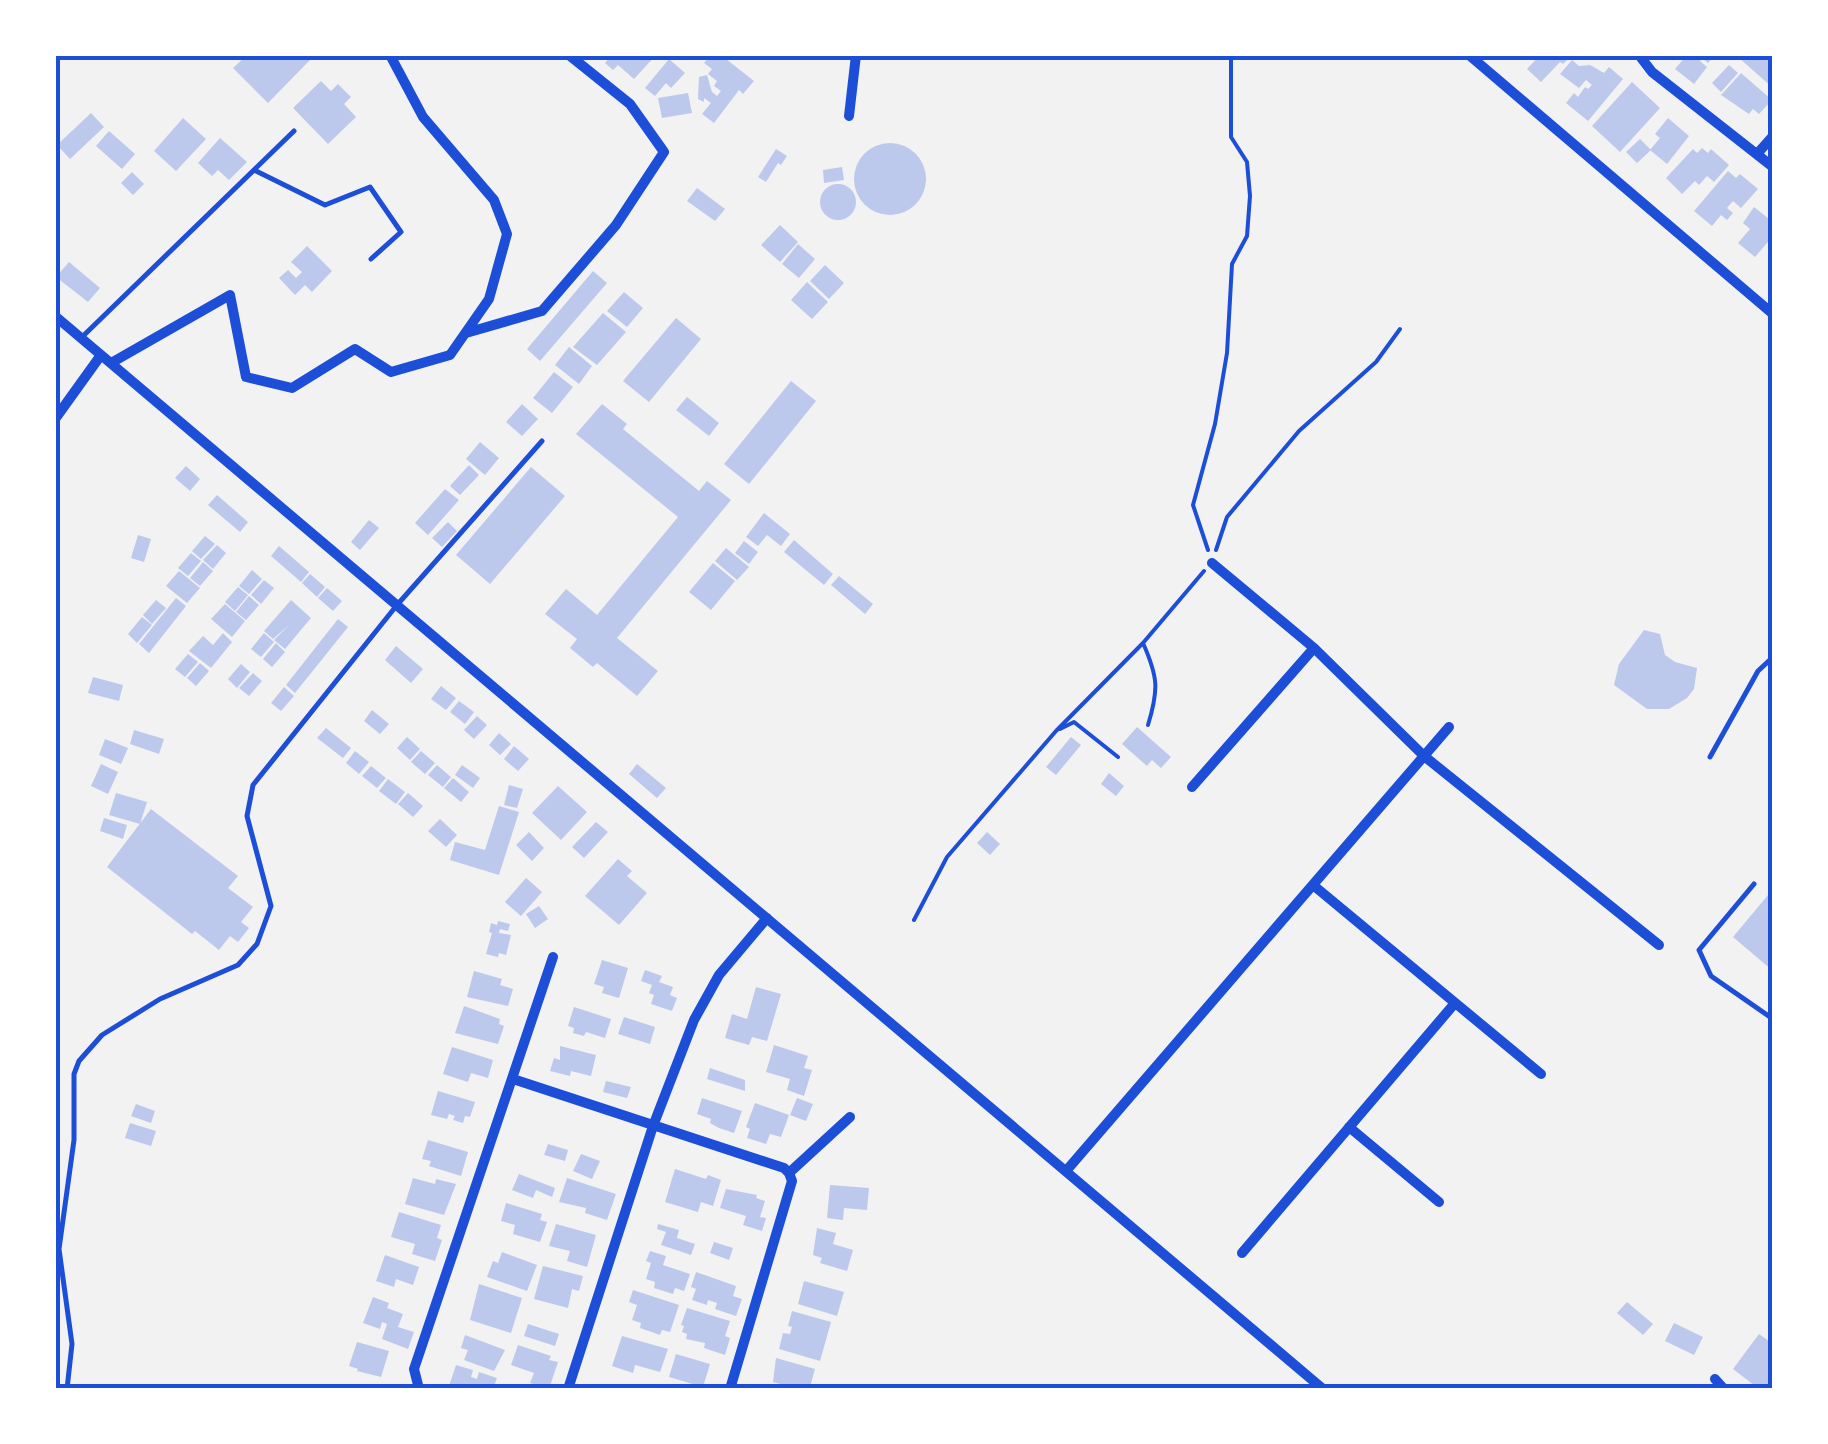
<svg xmlns="http://www.w3.org/2000/svg" width="1828" height="1444" font-family="'Sofia Sans Condensed',sans-serif">
<style>
.building{fill:#bdc9ec}
.lines{fill:none;stroke-linecap:round;stroke-linejoin:round}
.path{stroke:#1d4ed8;stroke-width:4}
.service{stroke:#1d4ed8;stroke-width:5}
.minor{stroke:#1d4ed8;stroke-width:10}
.neatline{fill:none;stroke:#1d4ed8;stroke-width:4}
</style>
<rect width="100%" height="100%" fill="#f2f2f2"/>
<path class="building" d="M 247,55 L 307,55 L 311,59 L 268,103 L 233,68 Z
M 612,55 L 656,55 L 634,79 L 618,65 L 613,70 L 605,63 Z
M 711,55 L 721,55 L 754,81 L 743,94 L 739,90 L 714,123 L 702,114 L 711,103 L 704,98 L 704,102 L 698,99 L 699,77 L 707,75 L 712,92 L 717,96 L 721,91 L 714,86 L 717,81 L 708,74 L 712,69 L 704,63 Z
M 1540,55 L 1572,55 L 1563,64 L 1560,62 L 1541,82 L 1527,69 Z
M 1687,55 L 1715,55 L 1708,63 L 1702,58 L 1700,61 L 1707,67 L 1694,84 L 1675,69 Z
M 1742,55 L 1773,55 L 1773,88 L 1739,58 Z
M 669,59 L 685,73 L 671,88 L 666,83 L 655,96 L 645,88 Z
M 1572,60 L 1579,66 L 1590,65 L 1604,73 L 1609,67 L 1623,79 L 1588,121 L 1566,103 L 1574,93 L 1578,97 L 1585,87 L 1588,89 L 1592,85 L 1586,80 L 1579,88 L 1560,74 Z
M 1729,65 L 1738,73 L 1721,92 L 1712,83 Z
M 1741,73 L 1772,100 L 1759,114 L 1753,109 L 1749,114 L 1721,95 Z
M 321,81 L 331,91 L 338,84 L 351,97 L 344,104 L 356,117 L 328,144 L 293,108 Z
M 1632,82 L 1660,108 L 1620,152 L 1592,126 Z
M 688,93 L 692,113 L 662,118 L 658,98 Z
M 91,113 L 104,127 L 70,159 L 57,145 Z
M 183,118 L 206,139 L 176,171 L 154,151 Z
M 1668,118 L 1689,136 L 1667,164 L 1650,150 L 1660,138 L 1655,134 Z
M 109,131 L 135,154 L 122,169 L 96,146 Z
M 220,138 L 247,162 L 229,180 L 218,170 L 212,176 L 198,163 Z
M 1640,139 L 1651,150 L 1637,163 L 1626,152 Z
M854 179a36 36 0 1 1 72 0a36 36 0 1 1-72 0Z
M 1702,148 L 1708,153 L 1711,149 L 1729,165 L 1714,182 L 1707,176 L 1699,185 L 1695,181 L 1682,194 L 1666,178 L 1693,149 L 1697,153 Z
M 776,149 L 787,156 L 781,165 L 778,163 L 766,182 L 758,177 Z
M 842,167 L 844,180 L 824,183 L 823,170 Z
M 1728,171 L 1736,178 L 1740,174 L 1758,189 L 1741,208 L 1733,201 L 1727,208 L 1733,213 L 1727,220 L 1721,215 L 1712,226 L 1694,211 Z
M 132,172 L 144,184 L 133,195 L 121,183 Z
M820 202a18 18 0 1 1 36 0a18 18 0 1 1-36 0Z
M 697,188 L 725,209 L 715,221 L 687,201 Z
M 1754,207 L 1773,222 L 1773,236 L 1755,257 L 1738,243 L 1750,229 L 1743,223 Z
M 780,225 L 798,242 L 780,262 L 761,245 Z
M 798,244 L 815,259 L 799,278 L 782,264 Z
M 307,246 L 332,271 L 312,292 L 305,285 L 295,295 L 279,278 L 288,270 L 296,278 L 302,272 L 291,262 Z
M 69,262 L 100,288 L 88,302 L 56,277 Z
M 825,265 L 844,283 L 829,299 L 810,281 Z
M 593,271 L 607,283 L 540,361 L 527,349 Z
M 807,282 L 828,302 L 812,319 L 791,300 Z
M 624,292 L 643,308 L 627,327 L 607,311 Z
M 603,313 L 626,332 L 597,365 L 573,347 Z
M 676,318 L 701,339 L 649,402 L 623,381 Z
M 569,347 L 592,366 L 579,384 L 555,365 Z
M 554,372 L 573,387 L 552,413 L 533,398 Z
M 791,381 L 816,401 L 749,484 L 724,464 Z
M 687,397 L 719,423 L 709,436 L 676,410 Z
M 522,404 L 538,419 L 522,436 L 506,422 Z
M 602,404 L 627,424 L 623,429 L 699,491 L 707,481 L 731,500 L 617,638 L 658,671 L 637,696 L 597,663 L 593,667 L 570,648 L 577,639 L 545,614 L 566,589 L 597,615 L 678,517 L 576,434 Z
M 480,442 L 499,458 L 485,475 L 466,459 Z
M 469,465 L 479,475 L 460,495 L 450,486 Z
M 186,466 L 200,479 L 190,491 L 175,478 Z
M 531,467 L 565,496 L 490,584 L 456,555 Z
M 445,489 L 459,500 L 428,535 L 415,523 Z
M 217,495 L 248,522 L 240,532 L 208,505 Z
M 764,513 L 790,534 L 781,546 L 767,535 L 758,546 L 746,537 Z
M 369,520 L 379,528 L 360,550 L 351,542 Z
M 448,522 L 457,531 L 442,547 L 432,538 Z
M 138,535 L 151,539 L 144,562 L 131,558 Z
M 205,536 L 215,544 L 201,559 L 192,551 Z
M 794,540 L 833,574 L 824,585 L 784,552 Z
M 744,541 L 758,552 L 749,564 L 735,553 Z
M 217,545 L 226,553 L 213,569 L 203,560 Z
M 279,546 L 309,572 L 301,582 L 271,556 Z
M 726,548 L 749,567 L 737,580 L 715,561 Z
M 191,553 L 201,561 L 188,576 L 178,568 Z
M 203,562 L 213,571 L 200,586 L 190,578 Z
M 713,563 L 735,581 L 711,610 L 689,592 Z
M 252,570 L 262,579 L 249,594 L 239,586 Z
M 179,571 L 200,588 L 187,603 L 166,586 Z
M 310,574 L 325,587 L 317,597 L 302,583 Z
M 839,576 L 873,604 L 865,614 L 831,585 Z
M 264,580 L 274,588 L 261,604 L 251,595 Z
M 238,587 L 248,595 L 235,611 L 225,602 Z
M 327,588 L 342,601 L 333,611 L 318,598 Z
M 249,596 L 259,605 L 246,620 L 236,612 Z
M 176,598 L 186,606 L 149,653 L 139,644 Z
M 156,600 L 166,608 L 152,624 L 143,615 Z
M 291,600 L 311,618 L 285,649 L 274,640 L 289,625 L 273,639 L 264,631 Z
M 225,604 L 245,621 L 232,637 L 211,619 Z
M 142,617 L 152,625 L 137,643 L 128,634 Z
M 338,619 L 348,627 L 295,693 L 286,685 Z
M 1644,630 L 1660,634 L 1665,655 L 1675,662 L 1697,668 L 1694,689 L 1687,698 L 1669,709 L 1647,709 L 1614,685 L 1619,664 Z
M 223,633 L 232,642 L 211,668 L 189,651 L 203,636 L 213,645 Z
M 264,633 L 274,642 L 261,657 L 251,649 Z
M 276,643 L 285,652 L 272,667 L 263,659 Z
M 396,646 L 423,669 L 411,683 L 385,660 Z
M 188,654 L 198,662 L 185,677 L 175,669 Z
M 200,663 L 209,671 L 196,686 L 187,678 Z
M 241,664 L 250,672 L 237,688 L 228,679 Z
M 253,673 L 262,681 L 249,696 L 239,688 Z
M 93,677 L 123,685 L 119,701 L 88,693 Z
M 441,686 L 456,698 L 446,710 L 431,699 Z
M 284,687 L 294,696 L 281,711 L 271,703 Z
M 459,701 L 474,712 L 465,724 L 450,712 Z
M 372,710 L 389,724 L 380,734 L 364,721 Z
M 477,716 L 487,725 L 474,739 L 464,730 Z
M 1137,727 L 1171,757 L 1161,768 L 1152,760 L 1147,766 L 1122,744 Z
M 326,728 L 351,748 L 343,758 L 317,738 Z
M 134,730 L 164,739 L 159,754 L 130,744 Z
M 499,733 L 511,744 L 500,755 L 489,745 Z
M 407,737 L 420,749 L 410,760 L 397,748 Z
M 1071,737 L 1081,745 L 1056,775 L 1046,767 Z
M 105,739 L 128,748 L 121,764 L 99,755 Z
M 514,746 L 529,759 L 518,771 L 504,759 Z
M 355,751 L 369,762 L 359,774 L 346,763 Z
M 421,751 L 435,763 L 425,774 L 411,762 Z
M 101,764 L 118,772 L 108,794 L 91,786 Z
M 637,764 L 666,788 L 657,798 L 629,774 Z
M 437,765 L 451,777 L 443,787 L 428,775 Z
M 462,765 L 480,778 L 473,788 L 455,775 Z
M 371,766 L 386,778 L 377,788 L 362,776 Z
M 1109,773 L 1124,786 L 1116,796 L 1101,784 Z
M 453,778 L 469,792 L 461,802 L 444,788 Z
M 388,779 L 405,792 L 396,804 L 379,791 Z
M 509,785 L 523,789 L 517,808 L 504,805 Z
M 558,786 L 587,812 L 561,840 L 532,813 Z
M 116,793 L 147,802 L 140,824 L 109,815 Z
M 408,793 L 423,806 L 413,817 L 398,804 Z
M 499,806 L 519,812 L 499,875 L 450,860 L 455,842 L 485,850 Z
M 151,809 L 238,876 L 228,888 L 253,907 L 241,922 L 249,928 L 238,942 L 230,936 L 219,950 L 195,931 L 192,934 L 107,867 Z
M 104,818 L 127,825 L 123,839 L 100,831 Z
M 440,819 L 457,835 L 446,847 L 428,831 Z
M 596,822 L 608,832 L 584,858 L 572,847 Z
M 529,832 L 544,848 L 532,861 L 516,845 Z
M 987,832 L 1000,844 L 990,855 L 977,843 Z
M 618,859 L 632,871 L 627,876 L 647,893 L 619,925 L 585,896 Z
M 526,878 L 542,892 L 521,916 L 505,902 Z
M 1773,889 L 1773,971 L 1733,937 Z
M 539,906 L 548,919 L 535,928 L 526,914 Z
M 498,921 L 510,924 L 508,931 L 500,929 L 499,933 L 511,935 L 506,955 L 499,953 L 498,957 L 486,954 L 492,933 L 489,932 L 491,923 L 497,925 Z
M 602,960 L 628,968 L 619,998 L 602,993 L 604,987 L 594,984 Z
M 645,970 L 662,976 L 659,982 L 673,987 L 670,995 L 677,998 L 672,1011 L 651,1004 L 654,995 L 649,993 L 652,985 L 641,981 Z
M 474,971 L 502,979 L 500,985 L 513,989 L 508,1006 L 467,997 Z
M 756,987 L 781,994 L 767,1041 L 752,1037 L 749,1045 L 725,1038 L 732,1014 L 747,1019 Z
M 464,1006 L 500,1019 L 499,1024 L 504,1026 L 498,1044 L 455,1033 Z
M 574,1007 L 611,1019 L 605,1038 L 586,1032 L 584,1036 L 573,1033 L 574,1028 L 568,1026 Z
M 624,1017 L 655,1027 L 650,1044 L 618,1034 Z
M 774,1045 L 808,1056 L 804,1068 L 812,1070 L 804,1096 L 787,1090 L 790,1079 L 766,1072 Z
M 560,1046 L 596,1055 L 591,1076 L 571,1071 L 570,1076 L 550,1071 L 554,1058 L 560,1060 Z
M 452,1047 L 493,1060 L 488,1078 L 471,1073 L 468,1082 L 443,1074 Z
M 710,1068 L 745,1080 L 745,1091 L 707,1079 Z
M 606,1081 L 631,1087 L 627,1098 L 603,1092 Z
M 438,1091 L 475,1102 L 470,1117 L 465,1116 L 463,1123 L 453,1120 L 455,1116 L 449,1114 L 447,1119 L 431,1115 Z
M 702,1098 L 742,1111 L 734,1133 L 719,1128 L 710,1123 L 711,1119 L 697,1114 Z
M 797,1098 L 813,1104 L 806,1121 L 790,1115 Z
M 755,1103 L 789,1115 L 781,1137 L 770,1134 L 766,1144 L 747,1138 L 750,1129 L 746,1127 Z
M 136,1104 L 155,1111 L 151,1123 L 131,1116 Z
M 130,1123 L 156,1131 L 151,1146 L 125,1138 Z
M 428,1140 L 468,1152 L 461,1176 L 429,1166 L 431,1161 L 422,1159 Z
M 548,1144 L 568,1150 L 565,1161 L 544,1155 Z
M 581,1154 L 600,1161 L 592,1179 L 573,1171 Z
M 675,1169 L 706,1179 L 708,1175 L 721,1180 L 713,1206 L 701,1202 L 698,1212 L 665,1202 Z
M 519,1174 L 555,1188 L 552,1197 L 536,1190 L 533,1198 L 512,1190 Z
M 413,1178 L 435,1184 L 436,1179 L 456,1184 L 444,1215 L 405,1204 Z
M 567,1178 L 616,1194 L 607,1220 L 585,1213 L 586,1208 L 559,1202 Z
M 830,1185 L 869,1188 L 867,1210 L 844,1208 L 843,1220 L 827,1218 Z
M 726,1189 L 757,1195 L 756,1198 L 765,1201 L 760,1217 L 766,1218 L 762,1231 L 743,1225 L 746,1216 L 720,1208 Z
M 506,1203 L 542,1214 L 540,1220 L 547,1222 L 540,1242 L 513,1234 L 515,1225 L 501,1221 Z
M 399,1212 L 441,1225 L 437,1238 L 442,1240 L 435,1261 L 412,1254 L 415,1244 L 391,1237 Z
M 556,1224 L 596,1235 L 587,1267 L 567,1261 L 570,1251 L 549,1246 Z
M 658,1224 L 679,1230 L 677,1238 L 695,1244 L 691,1255 L 661,1245 L 666,1232 L 657,1229 Z
M 817,1228 L 836,1233 L 833,1244 L 853,1250 L 847,1271 L 820,1263 L 822,1258 L 813,1255 Z
M 714,1242 L 733,1248 L 729,1260 L 710,1253 Z
M 650,1251 L 666,1256 L 663,1265 L 690,1274 L 684,1291 L 675,1288 L 673,1294 L 654,1288 L 655,1282 L 646,1279 L 651,1263 L 646,1261 Z
M 502,1252 L 537,1265 L 527,1291 L 487,1277 L 493,1261 L 498,1263 Z
M 385,1255 L 419,1267 L 413,1285 L 396,1279 L 394,1287 L 376,1281 Z
M 543,1266 L 583,1276 L 579,1291 L 572,1289 L 568,1308 L 534,1299 Z
M 696,1272 L 736,1286 L 733,1296 L 742,1299 L 736,1316 L 715,1309 L 717,1303 L 708,1300 L 707,1305 L 692,1300 L 696,1289 L 691,1287 Z
M 804,1281 L 844,1292 L 837,1316 L 798,1304 Z
M 479,1284 L 522,1298 L 511,1333 L 470,1320 Z
M 633,1290 L 679,1305 L 670,1332 L 662,1330 L 660,1335 L 640,1328 L 641,1323 L 632,1320 L 637,1305 L 629,1302 Z
M 373,1297 L 389,1303 L 387,1308 L 403,1314 L 398,1327 L 414,1332 L 408,1349 L 382,1339 L 387,1324 L 382,1322 L 380,1329 L 363,1323 Z
M 1627,1302 L 1653,1324 L 1643,1335 L 1617,1313 Z
M 687,1308 L 730,1321 L 725,1336 L 730,1338 L 725,1355 L 704,1348 L 705,1343 L 686,1339 L 687,1334 L 682,1332 L 684,1326 L 681,1325 Z
M 792,1311 L 831,1322 L 820,1361 L 779,1349 L 783,1333 L 790,1334 L 792,1327 L 788,1326 Z
M 1674,1323 L 1703,1337 L 1694,1355 L 1665,1341 Z
M 528,1324 L 559,1334 L 555,1346 L 524,1336 Z
M 1759,1334 L 1773,1344 L 1773,1389 L 1759,1389 L 1733,1369 Z
M 465,1335 L 505,1350 L 494,1371 L 464,1360 L 468,1350 L 461,1348 Z
M 622,1336 L 668,1349 L 660,1372 L 635,1365 L 633,1373 L 612,1366 Z
M 357,1342 L 389,1351 L 381,1377 L 357,1371 L 358,1369 L 349,1366 Z
M 518,1345 L 551,1356 L 549,1360 L 558,1362 L 549,1389 L 530,1383 L 534,1373 L 511,1365 Z
M 676,1354 L 710,1364 L 703,1387 L 669,1377 Z
M 776,1358 L 815,1369 L 810,1387 L 803,1386 L 799,1389 L 773,1382 Z
M 456,1365 L 473,1370 L 471,1377 L 477,1379 L 479,1372 L 497,1378 L 493,1389 L 448,1389 Z"/>
<g class="lines">
<path class="path" d="M 1208,550 L 1193,505 L 1215,424 L 1227,353 L 1232,264 L 1247,236 L 1250,196 L 1247,162 L 1231,137 L 1231,55
M 1216,550 L 1227,517 L 1299,431 L 1376,362 L 1400,329
M 1143,643 C 1158,677 1159,689 1148,725
M 1060,729 L 1074,722 L 1118,757
M 914,920 L 947,857 L 1056,731 L 1143,643 L 1204,571"/>
<path class="service" d="M 254,170 L 325,205 L 370,187 L 401,232 L 371,259
M 81,338 L 294,131
M 1710,757 L 1758,671 L 1773,657
M 1754,884 L 1699,950 L 1711,976 L 1773,1019
M 67,1389 L 72,1344 L 59,1249 L 74,1140 L 74,1074 L 79,1061 L 102,1035 L 160,999 L 238,965 L 257,944 L 271,906 L 247,816 L 253,785 L 397,605 L 542,441"/>
<path class="minor" d="M 1469,55 L 1773,314
M 1639,55 L 1652,72 L 1773,167
M 849,116 L 856,55
M 1757,154 L 1773,136
M 55,316 L 1323,1389
M 466,333 L 542,311 L 616,225 L 664,152 L 630,104 L 569,55
M 111,363 L 230,295 L 246,377 L 292,388 L 355,349 L 391,372 L 450,355 L 489,299 L 507,234 L 494,200 L 423,117 L 390,55
M 55,419 L 101,355
M 1212,563 L 1314,648 L 1424,756 L 1659,945
M 1192,787 L 1314,648
M 1313,885 L 1541,1074
M 513,1079 L 784,1168 L 789,1173
M 1349,1127 L 1439,1202
M 1066,1171 L 1449,727
M 789,1173 L 850,1117
M 1242,1253 L 1455,1003
M 1715,1379 L 1724,1389
M 419,1389 L 414,1369 L 553,957
M 568,1389 L 653,1126 L 694,1020 L 719,975 L 767,918
M 730,1389 L 792,1181 L 789,1173"/>
</g>
<rect width="1828" height="1444" fill="none" stroke="#ffffff" stroke-width="115"/>
<rect x="58" y="58" width="1712" height="1328" class="neatline"/>
</svg>
